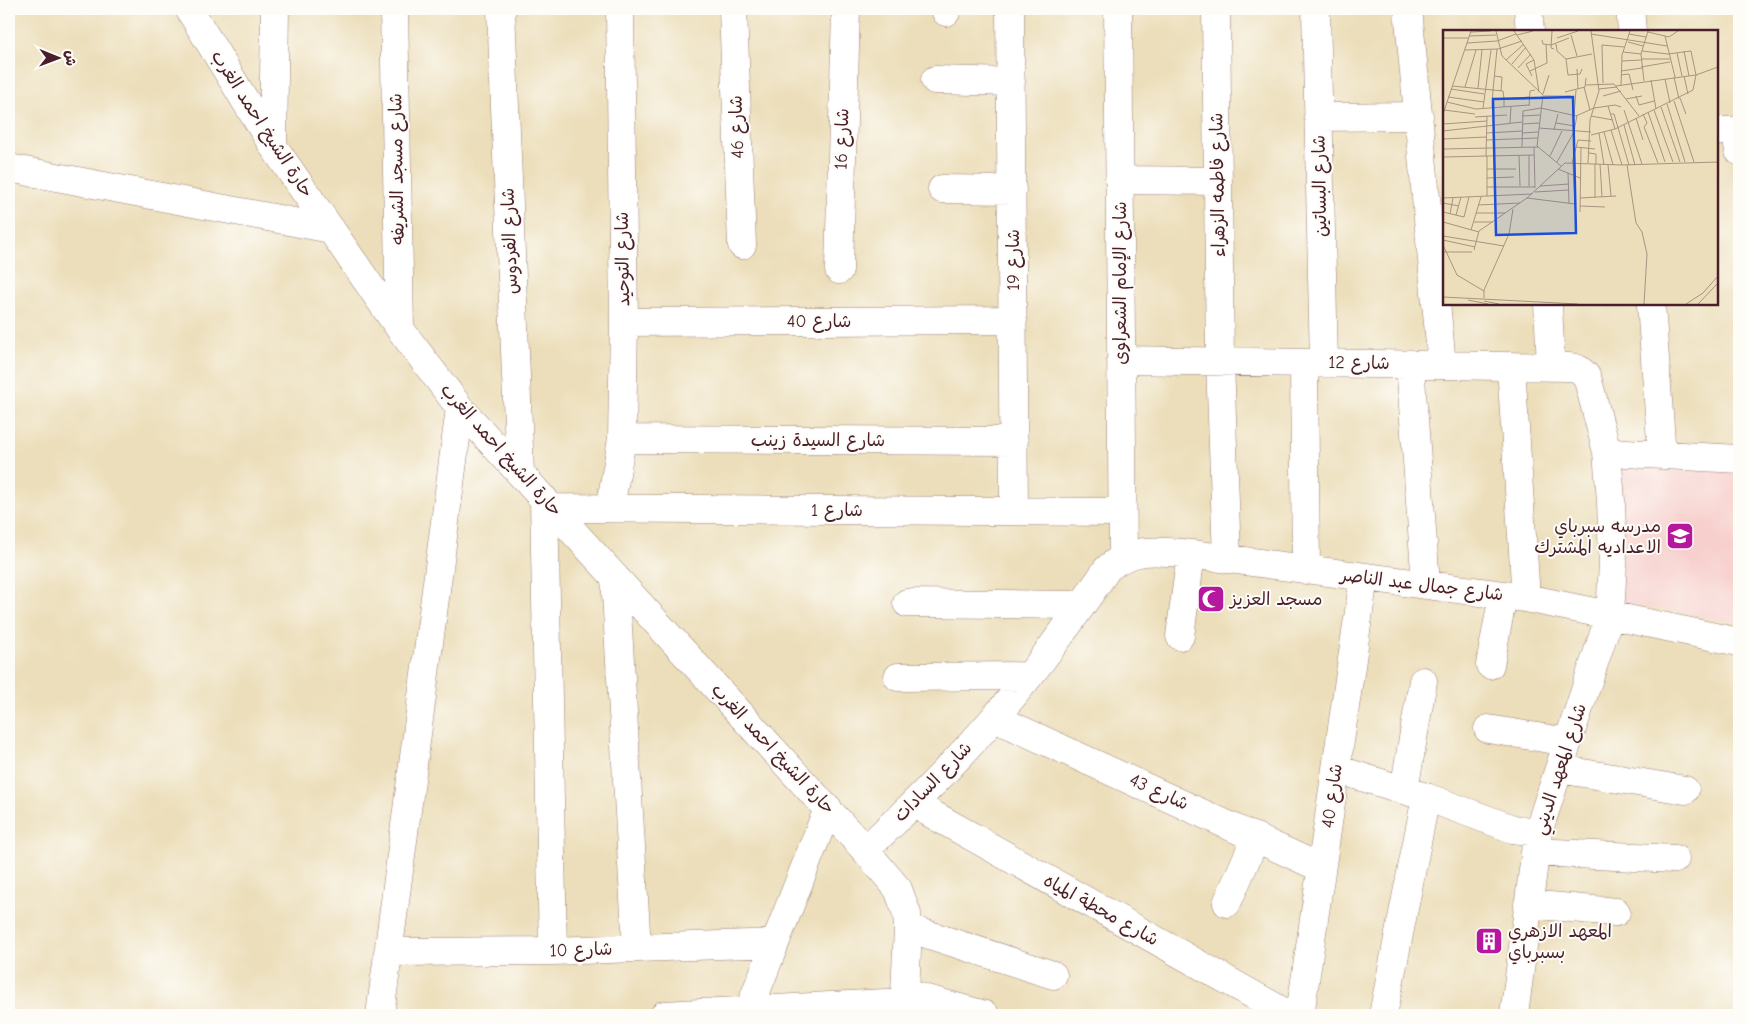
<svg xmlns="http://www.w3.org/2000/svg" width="1748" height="1024" font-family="'Comic Neue','Playpen Sans Arabic',sans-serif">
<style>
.built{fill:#f7d0cd}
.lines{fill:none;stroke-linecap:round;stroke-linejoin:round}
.minor-casing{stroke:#9b7e72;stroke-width:29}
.minor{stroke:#fff;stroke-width:28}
.labels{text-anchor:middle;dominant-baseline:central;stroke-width:4;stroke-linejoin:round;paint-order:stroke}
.street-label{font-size:18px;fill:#4a1f2b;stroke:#fdfcf7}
.poi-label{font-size:18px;fill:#4a1f2b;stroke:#fdfcf7;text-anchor:start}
.inset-road{fill:none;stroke:#ab9281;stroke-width:1}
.view{fill:#1d4ed8;fill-opacity:0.15;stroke:#1d4ed8;stroke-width:2.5}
.inset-edge{fill:none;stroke:#4a1f2b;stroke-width:2.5}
</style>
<rect width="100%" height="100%" fill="#fdfcf7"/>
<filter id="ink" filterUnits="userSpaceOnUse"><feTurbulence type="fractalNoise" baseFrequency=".02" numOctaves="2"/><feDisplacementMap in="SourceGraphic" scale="10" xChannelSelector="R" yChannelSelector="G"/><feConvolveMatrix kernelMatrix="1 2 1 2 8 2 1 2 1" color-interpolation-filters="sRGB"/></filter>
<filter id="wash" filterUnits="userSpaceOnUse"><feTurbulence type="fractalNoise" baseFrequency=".0096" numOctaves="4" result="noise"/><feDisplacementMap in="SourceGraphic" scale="20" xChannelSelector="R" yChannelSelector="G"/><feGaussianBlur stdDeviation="1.12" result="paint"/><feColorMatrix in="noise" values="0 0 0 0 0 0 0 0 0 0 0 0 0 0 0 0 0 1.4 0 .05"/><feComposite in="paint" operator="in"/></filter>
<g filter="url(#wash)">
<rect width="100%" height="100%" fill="#ecdeba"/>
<path class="built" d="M 1623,458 L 1739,468 L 1739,623 L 1621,603 Z"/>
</g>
<g filter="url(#ink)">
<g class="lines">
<g class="minor-casing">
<path id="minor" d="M 189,9 L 273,146 L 400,329 L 460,408 L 865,850 L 898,889 L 907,914 L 908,928 L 904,1015
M 394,9 L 400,329
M 501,9 L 520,473
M 733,9 L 742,245
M 1010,9 L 1014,511
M 1118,9 L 1123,558
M 1216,9 L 1220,361 L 1227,559
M 1316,9 L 1324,363
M 1408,9 L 1442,365
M 1528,9 L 1530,31
M 1630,9 L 1632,31
M 946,12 L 946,9
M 935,80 L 1011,82
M 1318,117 L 1419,116
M 1717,131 L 1732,131 L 1736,133 L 1739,151
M 273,146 L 275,9
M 9,168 L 331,229
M 1119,180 L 1218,181
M 942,189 L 1012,190
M 839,270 L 846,9
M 1548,304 L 1551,366
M 1651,304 L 1662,455
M 624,322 L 1013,320
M 1121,360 L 1568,367 C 1577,367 1581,370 1587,377 L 1607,452 L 1611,501 L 1613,563 L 1610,615 L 1538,832 L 1514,1015
M 1304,363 L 1306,570
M 1410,364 L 1426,585
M 1511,366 L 1526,598
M 622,439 L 1014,441
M 1607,452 L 1739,459
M 544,499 L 553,951
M 552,508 L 1122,512
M 610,508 L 622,439 L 624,322 L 620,9
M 615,577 L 637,948
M 907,603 L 1082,605
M 1180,636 L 1191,554
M 1490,665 L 1503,595
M 898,677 L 1029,676
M 995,718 L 1321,868
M 1488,729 L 1568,742
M 1336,769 L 1426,797 L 1513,829 L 1538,832
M 1559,769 L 1685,790
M 1404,790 L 1423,681
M 914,804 L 1289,1015
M 865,850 C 910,808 954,764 995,717 C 1036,671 1072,620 1107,569 C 1132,546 1160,551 1191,554 L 1526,598 L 1739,642
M 1535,852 L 1675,859
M 1227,903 L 1256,837
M 1528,904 L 1616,912
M 908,928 L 1053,975
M 388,952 L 553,951 L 775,943
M 905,993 L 985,1015
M 380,1015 L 460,408
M 664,1015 L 904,1002
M 747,1015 L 828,808
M 1300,1015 L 1364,577
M 1383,1015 L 1426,797"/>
</g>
<use href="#minor" class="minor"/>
</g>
</g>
<defs>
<g id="school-square" transform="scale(1.4375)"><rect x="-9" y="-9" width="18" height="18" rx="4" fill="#b5179e" stroke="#fdfcf7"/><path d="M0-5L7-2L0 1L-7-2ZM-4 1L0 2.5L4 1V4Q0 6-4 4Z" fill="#fff"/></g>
<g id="mosque-square" transform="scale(1.4375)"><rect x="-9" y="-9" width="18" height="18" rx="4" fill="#b5179e" stroke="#fdfcf7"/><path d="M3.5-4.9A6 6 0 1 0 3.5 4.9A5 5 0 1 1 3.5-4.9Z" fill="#fff"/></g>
<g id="building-square" transform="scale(1.4375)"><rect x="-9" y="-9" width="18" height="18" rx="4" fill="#b5179e" stroke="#fdfcf7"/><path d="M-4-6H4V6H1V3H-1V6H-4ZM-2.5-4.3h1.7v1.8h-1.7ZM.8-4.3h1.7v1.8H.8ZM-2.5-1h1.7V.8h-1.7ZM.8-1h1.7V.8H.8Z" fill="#fff"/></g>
</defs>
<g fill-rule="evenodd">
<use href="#school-square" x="1680" y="536"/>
<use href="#mosque-square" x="1211" y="599"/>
<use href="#building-square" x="1489" y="941"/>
</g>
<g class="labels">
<g class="street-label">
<text transform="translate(262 124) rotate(57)">حارة الشيخ احمد الغرب</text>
<text transform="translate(737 127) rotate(-92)">شارع 46</text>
<text transform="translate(842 139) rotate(-88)">شارع 16</text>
<text transform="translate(397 169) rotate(-91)">شارع مسجد الشريفه</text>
<text transform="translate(1218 185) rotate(-91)">شارع فاطمه الزهراء</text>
<text transform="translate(1320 186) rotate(-91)">شارع البساتين</text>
<text transform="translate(510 241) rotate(-92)">شارع الفردوس</text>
<text transform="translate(623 259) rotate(-91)">شارع التوحيد</text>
<text transform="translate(1013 260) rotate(-90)">شارع 19</text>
<text transform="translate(1120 283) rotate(-90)">شارع الإمام الشعراوى</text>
<text x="819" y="321">شارع 40</text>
<text transform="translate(1359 363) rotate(1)">شارع 12</text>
<text x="818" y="440">شارع السيدة زينب</text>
<text transform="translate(501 450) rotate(48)">حارة الشيخ احمد الغرب</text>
<text x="837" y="510">شارع 1</text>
<text transform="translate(1422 585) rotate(7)">شارع جمال عبد الناصر</text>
<text transform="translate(773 749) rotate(47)">حارة الشيخ احمد الغرب</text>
<text transform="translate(1560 769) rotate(-72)">شارع المعهد الديني</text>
<text transform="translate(933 782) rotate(-46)">شارع السادات</text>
<text transform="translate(1159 792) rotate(25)">شارع 43</text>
<text transform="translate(1332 796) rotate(-82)">شارع 40</text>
<text transform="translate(1101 910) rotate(29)">شارع محطة المياه</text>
<text transform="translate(581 950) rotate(-2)">شارع 10</text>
</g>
<g class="poi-label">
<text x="1661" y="526" text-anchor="end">مدرسه سبرباي<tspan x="1661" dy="21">الاعداديه المشترك</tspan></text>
<text x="1230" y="599">مسجد العزيز</text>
<text x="1508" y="931">المعهد الازهري<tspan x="1508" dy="21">بسبرباي</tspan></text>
</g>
</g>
<g transform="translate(1443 30)">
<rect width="275" height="275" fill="#ecdeba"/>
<path class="inset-road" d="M 53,1 L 59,26 L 100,65 L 94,116 L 118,136M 71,1 L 91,30 L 96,62M 109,1 L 108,18 L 111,19M 28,2 L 48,1M 205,2 L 226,7 L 235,1M 148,4 L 224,16M 186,4 L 203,7M 74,5 L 90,1M 128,5 L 134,26M 26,6 L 53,5M 222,6 L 232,47M 0,8 L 26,8M 114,8 L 135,1M 99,10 L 100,14 L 108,15 L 126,8M 54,11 L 73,4M 185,12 L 200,16M 24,13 L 54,11M 113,14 L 114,21 L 123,29M 22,20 L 55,19 L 79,11M 241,21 L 246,46M 180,22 L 198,24M 234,23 L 239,46M 123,29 L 125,45 L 137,44 L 139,39M 123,29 L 149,24M 198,29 L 227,29M 63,30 L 81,14M 179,31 L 198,30M 69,34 L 83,17M 198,37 L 227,32M 75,38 L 88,24M 134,39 L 135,59M 87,41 L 104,33 L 103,14M 178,41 L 199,38M 178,45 L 186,44 L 190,60M 51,46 L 59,47 L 58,61M 89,46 L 83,34 L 91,30M 241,46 L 245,64M 231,47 L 236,69M 222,49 L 227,73M 208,50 L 213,79M 201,51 L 198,24 L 205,1M 160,53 L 159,15 L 181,17M 143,55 L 171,54 L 196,86M 178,55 L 179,25 L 187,1M 9,56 L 60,61 L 61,69M 173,56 L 253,45 L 275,37M 22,57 L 33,20M 141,57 L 147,80M 35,58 L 39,20M 8,59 L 41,64M 156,59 L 174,57M 50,60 L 54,19M 122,62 L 142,57 L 143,48M 100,64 L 106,45M 101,66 L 128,66M 160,66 L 178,61M 193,66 L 196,75 L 211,71M 5,67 L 41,72M 237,68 L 243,84M 183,69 L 199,66M 231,71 L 251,132M 4,72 L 33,79 L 86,75M 224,74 L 242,132M 86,76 L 87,61 L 92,60M 165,76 L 172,99M 61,77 L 61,69 L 86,67M 218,77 L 237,132M 40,78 L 48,20M 49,78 L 50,60M 1,80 L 32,84M 181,80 L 199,134M 211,80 L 230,132M 205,82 L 222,132M 0,84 L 28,1M 168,84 L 171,84 L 186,135M 200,84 L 204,93 L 201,97 L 215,133M 79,86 L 97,85M 131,86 L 133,60M 148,86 L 170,90M 32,87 L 64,85M 193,88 L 200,110M 67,93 L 68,76M 113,93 L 132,96M 0,94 L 44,91M 79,94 L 96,93M 181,95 L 192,135M 44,96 L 79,92M 96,98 L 148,102M 111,100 L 115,84M 168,100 L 179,135M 0,101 L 44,96M 161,102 L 170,135M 44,103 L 79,101M 79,103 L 95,102M 156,103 L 161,135M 148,105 L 172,99 L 250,60 L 253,45 L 248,21 L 225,24 L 199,21M 0,109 L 43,107M 43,110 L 95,108M 79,117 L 80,81 L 98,78 L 133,86 L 151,78 L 172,75 L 178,77M 91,117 L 92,158M 133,117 L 152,119M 0,119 L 95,117M 146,123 L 153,124 L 153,134M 76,125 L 77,156M 86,125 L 86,156M 43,126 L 44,86M 44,126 L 44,166M 107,126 L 119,101M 0,127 L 91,125M 114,132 L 131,102 L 134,85M 129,133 L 135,110 L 148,111M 145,133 L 147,90 L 156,61 L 148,1M 152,134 L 152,168M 157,134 L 159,167M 165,135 L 168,166M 184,135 L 193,193 L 199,202 L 204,224 L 201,274M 44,139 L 73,139M 115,139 L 137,148M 125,143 L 126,173M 44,148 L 71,147M 97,156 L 126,154M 44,157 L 92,157M 92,162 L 126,160M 0,168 L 89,164M 84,168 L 132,174 L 130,133M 137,168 L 173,166M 0,173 L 16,176M 35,175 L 77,173M 137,176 L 162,177M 0,182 L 21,187 L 26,167M 137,182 L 138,118M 33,183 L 62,183M 7,184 L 10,168M 13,185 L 18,167M 0,192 L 36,202M 31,192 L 50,192M 28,200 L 38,167M 0,206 L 61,216M 0,210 L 32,217M 0,215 L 14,245 L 41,261M 31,220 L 36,201 L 84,168 L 122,133 L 179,135 L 275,132M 0,222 L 29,222M 0,267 L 135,274M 41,268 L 41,260 L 66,204 L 70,179M 25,270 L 45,274M 41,271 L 56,274M 243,274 L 260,263 L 275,246M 255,274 L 275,253"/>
<path class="view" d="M 130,67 L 133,203 L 53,205 L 50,69 Z"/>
<rect width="275" height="275" class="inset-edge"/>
</g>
<rect width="1748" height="1024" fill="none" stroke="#fdfcf7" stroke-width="30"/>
<g transform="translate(58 58) rotate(91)" stroke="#fdfcf7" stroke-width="4" paint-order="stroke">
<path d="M0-4L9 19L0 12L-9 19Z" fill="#4a1f2b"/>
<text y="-8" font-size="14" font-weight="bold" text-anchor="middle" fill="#4a1f2b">ش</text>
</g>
</svg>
